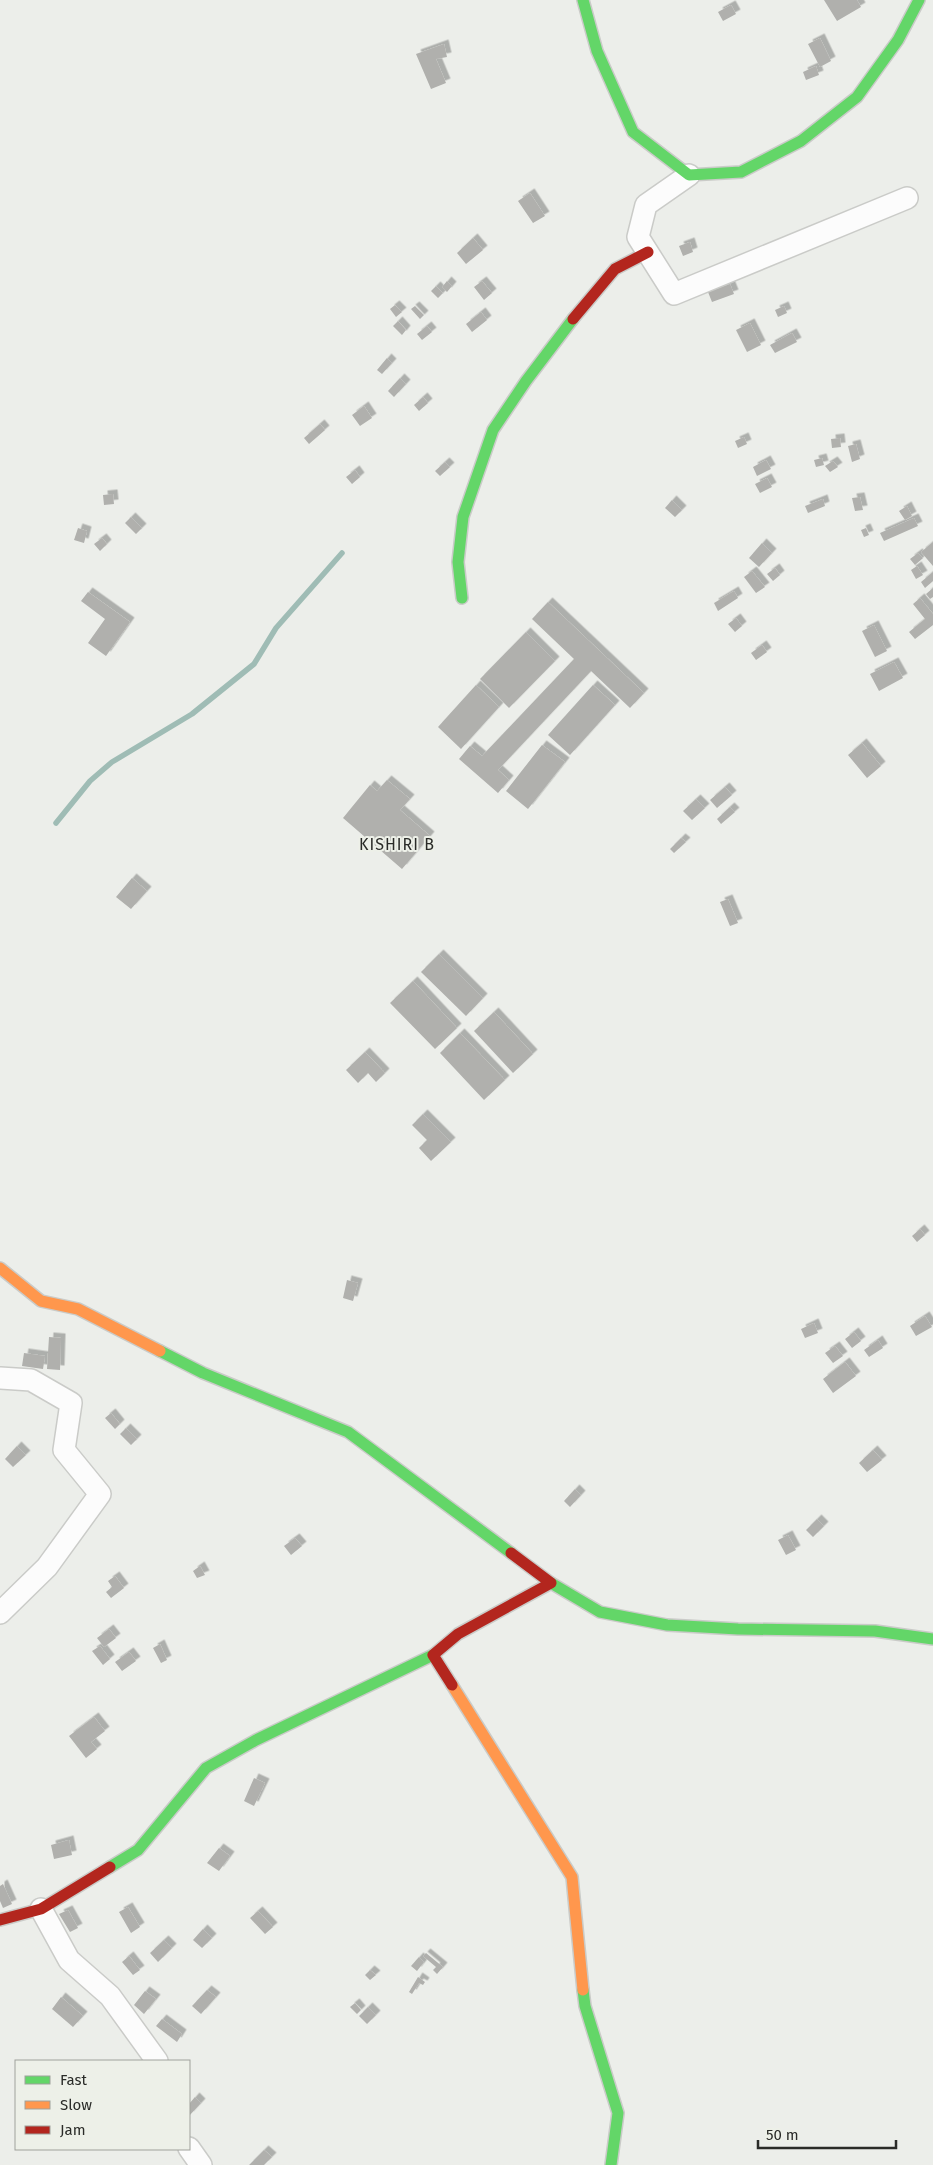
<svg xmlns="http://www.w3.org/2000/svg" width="933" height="2165" font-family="'Fira Sans',sans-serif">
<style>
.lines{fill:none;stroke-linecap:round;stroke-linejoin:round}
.stream{stroke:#9fbcb5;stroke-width:5.5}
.building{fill:#b0b0ad;filter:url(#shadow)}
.street-casing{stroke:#cacbc8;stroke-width:24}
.fast-casing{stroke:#cacbc8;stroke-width:14}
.slow-casing{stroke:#cacbc8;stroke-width:14}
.jam-casing{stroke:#cacbc8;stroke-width:14}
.street{stroke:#fcfcfc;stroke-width:21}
.fast{stroke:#63d668;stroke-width:11}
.slow{stroke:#ff974d;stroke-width:11}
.jam{stroke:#b3261e;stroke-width:11}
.labels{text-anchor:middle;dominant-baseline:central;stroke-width:4;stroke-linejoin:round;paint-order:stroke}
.quarter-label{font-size:16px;letter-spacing:1px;fill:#2a2b28;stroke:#edf0e8}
</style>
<defs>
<filter id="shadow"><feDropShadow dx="4.5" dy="-4.5" stdDeviation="0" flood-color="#0004"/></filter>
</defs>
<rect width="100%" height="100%" fill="#eceeea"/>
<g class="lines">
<path class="stream" d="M 56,823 L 90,781 L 112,762 L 192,714 L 254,664 L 276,628 L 342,553"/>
</g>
<path class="building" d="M 824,0 L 857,0 L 861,7 L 837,21 Z
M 731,5 L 736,14 L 723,21 L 718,12 Z
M 820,38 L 831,61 L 820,67 L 808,44 Z
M 444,44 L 447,57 L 436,59 L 446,83 L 431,89 L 416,54 Z
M 816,66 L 819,75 L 806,80 L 803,72 Z
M 530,193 L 545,216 L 533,223 L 518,201 Z
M 473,238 L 483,250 L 466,264 L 457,253 Z
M 690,242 L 693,252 L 683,256 L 679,246 Z
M 447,281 L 452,286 L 447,292 L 442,287 Z
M 482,281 L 492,293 L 484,300 L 474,287 Z
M 730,284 L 734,294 L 712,302 L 708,292 Z
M 436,286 L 443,293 L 438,298 L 431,291 Z
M 395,305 L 402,312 L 396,317 L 390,309 Z
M 415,306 L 424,315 L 420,319 L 411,309 Z
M 784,306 L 787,313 L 778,317 L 775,310 Z
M 481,312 L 487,320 L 472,332 L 466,324 Z
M 398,321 L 406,330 L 402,335 L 393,326 Z
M 750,323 L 761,345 L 747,352 L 736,330 Z
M 427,326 L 432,332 L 422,340 L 417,334 Z
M 792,333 L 797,342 L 775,353 L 770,345 Z
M 387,358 L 392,363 L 382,374 L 377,370 Z
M 400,378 L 406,384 L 394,397 L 388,391 Z
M 423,397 L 428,403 L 419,411 L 414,405 Z
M 364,406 L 372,418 L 360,426 L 352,415 Z
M 320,424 L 325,430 L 309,444 L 304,438 Z
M 744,437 L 747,444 L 738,448 L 735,441 Z
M 840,438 L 841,447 L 832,448 L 831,439 Z
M 856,444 L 860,459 L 852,462 L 848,446 Z
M 822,458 L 824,465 L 816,467 L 814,460 Z
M 766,460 L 771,469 L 757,476 L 753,467 Z
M 833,461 L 838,467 L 830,472 L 825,466 Z
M 445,462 L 450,467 L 440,476 L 435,471 Z
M 355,470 L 360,477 L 352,484 L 346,477 Z
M 767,478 L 772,487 L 760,493 L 755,484 Z
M 113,494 L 114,504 L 104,505 L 103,495 Z
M 860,497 L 863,510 L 855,511 L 852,498 Z
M 823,499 L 825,506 L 808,513 L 805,506 Z
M 672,500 L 682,510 L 675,517 L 665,508 Z
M 907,506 L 912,516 L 905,520 L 899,511 Z
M 131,517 L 142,528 L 136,534 L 125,523 Z
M 914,518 L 918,526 L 884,541 L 880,533 Z
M 78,528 L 87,531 L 84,543 L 74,540 Z
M 866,528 L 869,535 L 864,537 L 861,530 Z
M 102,538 L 107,544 L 100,551 L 94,544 Z
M 933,542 L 933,566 L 921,552 Z
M 762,543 L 772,553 L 759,567 L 749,558 Z
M 918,553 L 923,558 L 915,565 L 910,559 Z
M 917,566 L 923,575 L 916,579 L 911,570 Z
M 775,568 L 780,575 L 773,581 L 767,574 Z
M 752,571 L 765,587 L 756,593 L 744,577 Z
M 933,572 L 933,581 L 925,588 L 921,582 Z
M 933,588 L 933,597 L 930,599 L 926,594 Z
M 734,591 L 738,598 L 718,611 L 714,603 Z
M 88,592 L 130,622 L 106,656 L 88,643 L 105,619 L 81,601 Z
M 920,598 L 933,614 L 933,625 L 915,639 L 909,632 L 925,619 L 913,604 Z
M 548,602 L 644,693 L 630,708 L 591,671 L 498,770 L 509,780 L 498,793 L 459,759 L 470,746 L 482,756 L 574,659 L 532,619 Z
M 736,618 L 742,626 L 735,632 L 728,624 Z
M 874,625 L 887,651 L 875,657 L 862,631 Z
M 526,632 L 555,661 L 509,708 L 480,679 Z
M 762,645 L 767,652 L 756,660 L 751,653 Z
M 894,662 L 903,678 L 879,691 L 870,674 Z
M 476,685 L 499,707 L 461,749 L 438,727 Z
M 593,685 L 615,705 L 570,755 L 548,735 Z
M 862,743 L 881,766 L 867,778 L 848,755 Z
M 542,745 L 565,762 L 528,809 L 506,791 Z
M 387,780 L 410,799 L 400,810 L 430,836 L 402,869 L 343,818 L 370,785 L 377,791 Z
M 725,787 L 732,795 L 717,808 L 710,800 Z
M 696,799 L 705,808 L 692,820 L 683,811 Z
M 730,807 L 735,812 L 721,824 L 717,819 Z
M 681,838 L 686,842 L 674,853 L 670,849 Z
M 132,878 L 147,891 L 131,909 L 116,897 Z
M 728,899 L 738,923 L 730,926 L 720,902 Z
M 439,954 L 483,998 L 466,1016 L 421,972 Z
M 413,981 L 457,1028 L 435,1049 L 390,1003 Z
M 494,1012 L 533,1054 L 513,1073 L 474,1031 Z
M 460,1033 L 505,1080 L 484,1100 L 440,1053 Z
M 365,1052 L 385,1073 L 376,1082 L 368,1073 L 358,1083 L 346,1070 Z
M 423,1114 L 451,1142 L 431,1161 L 419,1148 L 427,1140 L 412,1125 Z
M 920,1229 L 925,1235 L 917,1242 L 912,1236 Z
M 347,1280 L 358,1283 L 353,1301 L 343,1298 Z
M 925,1316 L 932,1327 L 916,1336 L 910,1326 Z
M 814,1323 L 818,1333 L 805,1338 L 801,1329 Z
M 854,1332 L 861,1341 L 852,1348 L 845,1339 Z
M 49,1337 L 61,1338 L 60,1370 L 47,1369 Z
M 878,1340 L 883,1348 L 869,1357 L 864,1350 Z
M 835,1346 L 843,1356 L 833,1363 L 825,1353 Z
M 24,1353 L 45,1356 L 43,1369 L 22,1366 Z
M 845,1362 L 856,1376 L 833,1393 L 823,1379 Z
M 111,1413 L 120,1424 L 115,1429 L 105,1418 Z
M 126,1428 L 137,1439 L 131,1445 L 120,1434 Z
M 17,1446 L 26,1455 L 13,1467 L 5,1459 Z
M 873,1450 L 882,1460 L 867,1472 L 859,1463 Z
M 575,1489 L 581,1495 L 570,1507 L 564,1501 Z
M 817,1519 L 824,1526 L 813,1537 L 806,1530 Z
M 788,1535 L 796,1550 L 786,1555 L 778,1540 Z
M 295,1538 L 302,1546 L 291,1555 L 284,1546 Z
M 200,1566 L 205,1575 L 197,1578 L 193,1571 Z
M 115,1576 L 124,1588 L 111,1598 L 106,1592 L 112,1587 L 108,1581 Z
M 109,1629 L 116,1638 L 104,1647 L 97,1638 Z
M 160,1644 L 167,1660 L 161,1663 L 153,1648 Z
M 100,1646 L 110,1659 L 103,1665 L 92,1651 Z
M 129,1652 L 136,1661 L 122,1671 L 115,1662 Z
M 94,1717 L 105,1731 L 91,1742 L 97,1749 L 86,1758 L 69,1736 Z
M 254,1778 L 265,1783 L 254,1806 L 244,1801 Z
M 69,1840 L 72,1855 L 54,1859 L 51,1845 Z
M 219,1848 L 230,1856 L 219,1871 L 207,1863 Z
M 3,1884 L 12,1904 L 3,1908 L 0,1901 L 0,1886 Z
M 128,1907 L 140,1927 L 131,1933 L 119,1912 Z
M 68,1910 L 78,1928 L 70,1932 L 59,1914 Z
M 258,1911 L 273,1927 L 265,1934 L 250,1918 Z
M 203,1929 L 212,1938 L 202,1948 L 193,1940 Z
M 164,1940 L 172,1948 L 158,1962 L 150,1953 Z
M 426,1953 L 443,1967 L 437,1974 L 433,1970 L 436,1967 L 423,1956 Z
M 129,1956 L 140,1970 L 133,1975 L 122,1962 Z
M 419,1957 L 424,1962 L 417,1971 L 411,1966 Z
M 370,1970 L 376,1975 L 370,1980 L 365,1975 Z
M 418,1977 L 425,1982 L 423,1985 L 419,1983 L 412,1994 L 409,1992 Z
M 207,1990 L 216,1997 L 201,2014 L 192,2006 Z
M 145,1991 L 156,1999 L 144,2014 L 134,2005 Z
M 61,1997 L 83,2016 L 73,2027 L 52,2009 Z
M 355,2003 L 361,2010 L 357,2014 L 350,2007 Z
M 368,2007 L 376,2015 L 367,2024 L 359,2016 Z
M 162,2019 L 182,2034 L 177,2042 L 156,2026 Z
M 195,2097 L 201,2103 L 189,2116 L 189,2104 Z
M 264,2150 L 272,2157 L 264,2165 L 249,2165 Z"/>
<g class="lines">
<g class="street-casing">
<path id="street" d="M 689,175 L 646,205 L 638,237 L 674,294 L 907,198
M 0,1378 L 31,1380 L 71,1403 L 64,1450 L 100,1494 L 47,1567 L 0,1613
M 41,1909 L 69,1960 L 110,1996 L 157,2061
M 189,2148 L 201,2165"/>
</g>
<g class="fast-casing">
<path id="fast" d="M 583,0 L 597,51 L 633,132 L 689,175 L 741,172 L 801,141 L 857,97 L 898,40 L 919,0
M 462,598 L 458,562 L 463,517 L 493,430 L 526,381 L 573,319
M 160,1351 L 203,1373 L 348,1432 L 511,1553
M 551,1583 L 600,1612 L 667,1625 L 738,1629 L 875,1631 L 933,1639
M 110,1867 L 138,1850 L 206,1768 L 256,1740 L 433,1655
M 583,1990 L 585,2006 L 618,2113 L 611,2165"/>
</g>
<g class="slow-casing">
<path id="slow" d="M 0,1268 L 41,1301 L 78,1309 L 160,1351
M 452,1685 L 572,1877 L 583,1990"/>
</g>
<g class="jam-casing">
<path id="jam" d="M 573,319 L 615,269 L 648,252
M 452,1685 L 433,1655 L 458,1634 L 551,1583 L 511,1553
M 0,1920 L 41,1909 L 110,1867"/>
</g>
<use href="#street" class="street"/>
<use href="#fast" class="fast"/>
<use href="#slow" class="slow"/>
<use href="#jam" class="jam"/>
</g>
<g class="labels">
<g class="quarter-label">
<text x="397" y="844">KISHIRI B</text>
</g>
</g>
<rect x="15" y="2060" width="175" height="90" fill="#edf0e8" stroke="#9fa19b"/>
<rect x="25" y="2076" width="25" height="8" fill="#63d668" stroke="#9fa19b"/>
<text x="60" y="2085" font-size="15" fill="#2a2b28">Fast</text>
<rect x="25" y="2101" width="25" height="8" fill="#ff974d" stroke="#9fa19b"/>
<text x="60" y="2110" font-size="15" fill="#2a2b28">Slow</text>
<rect x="25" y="2126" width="25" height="8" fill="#b3261e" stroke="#9fa19b"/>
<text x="60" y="2135" font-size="15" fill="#2a2b28">Jam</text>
<path d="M758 2140v8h138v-8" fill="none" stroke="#2a2b28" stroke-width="2.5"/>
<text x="766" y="2140" font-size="15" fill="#2a2b28" stroke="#edf0e8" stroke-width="4" paint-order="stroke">50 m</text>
</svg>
